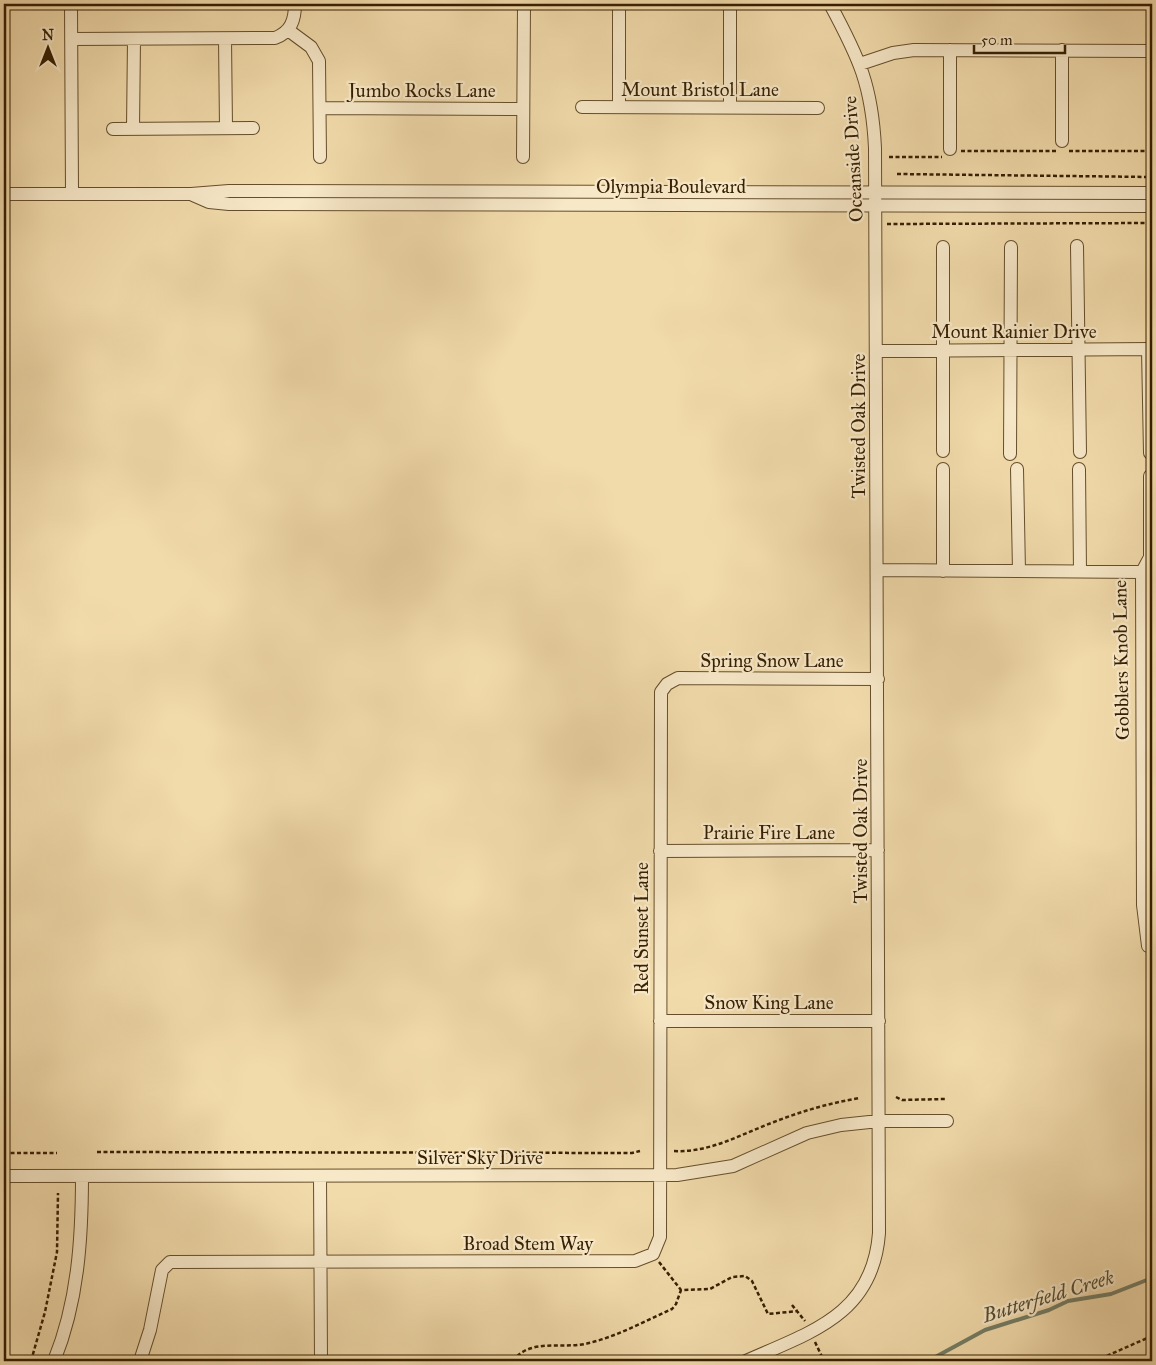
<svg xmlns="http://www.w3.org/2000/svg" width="1156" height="1365" font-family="'IM FELL Great Primer',serif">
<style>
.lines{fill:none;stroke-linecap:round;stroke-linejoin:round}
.stream{stroke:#737d66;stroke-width:4}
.minor-casing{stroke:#654e2c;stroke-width:14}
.path{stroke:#361f01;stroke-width:2.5;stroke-dasharray:4 2.5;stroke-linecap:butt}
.minor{stroke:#f7e8c8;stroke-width:12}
.labels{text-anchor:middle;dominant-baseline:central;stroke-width:4.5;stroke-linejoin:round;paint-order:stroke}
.street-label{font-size:19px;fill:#361f01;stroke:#f7e8c8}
.water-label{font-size:20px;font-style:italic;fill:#544e33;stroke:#f7e8c8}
</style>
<rect width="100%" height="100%" fill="#f2dbab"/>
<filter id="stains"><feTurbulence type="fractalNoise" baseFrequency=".004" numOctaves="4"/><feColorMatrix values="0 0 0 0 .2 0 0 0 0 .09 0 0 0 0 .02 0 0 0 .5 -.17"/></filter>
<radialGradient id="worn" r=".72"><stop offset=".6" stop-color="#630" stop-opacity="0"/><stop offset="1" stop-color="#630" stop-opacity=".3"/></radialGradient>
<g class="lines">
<path class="stream" d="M 928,1361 L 985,1330 L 1049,1310 L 1068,1301 L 1111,1294 L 1152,1278"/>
<g class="minor-casing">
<path id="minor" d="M 71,4 L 72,194
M 288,30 L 311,47 L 319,61 L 320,157
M 71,39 L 275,38 C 291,32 295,20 295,4
M 225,39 L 226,128
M 950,50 L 950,149
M 860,64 L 893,53 L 914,50 L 1152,51
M 582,107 L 818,108
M 619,107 L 619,4
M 730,107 L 730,4
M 320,108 L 523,109
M 113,129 L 253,128
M 133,129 L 134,39
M 1062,141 L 1062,50
M 523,157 L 524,4
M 4,194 L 191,194 L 229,191 L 1152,193
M 193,195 L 209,202 L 229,204 L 1152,206
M 1077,246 L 1080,452
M 943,247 L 943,451
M 1148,349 L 1150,453
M 877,351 L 1152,349
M 1010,454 L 1011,247
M 943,469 L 943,571
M 1017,469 L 1019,571
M 1079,469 L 1080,571
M 878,570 L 1142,572
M 660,851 L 878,850
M 1148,946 L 1143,905 L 1142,572 L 1150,557 L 1150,476
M 660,1021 L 879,1021
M 4,1176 L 677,1175 L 733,1166 L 807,1133 L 841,1125 L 879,1121 L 947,1121
M 320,1176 L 321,1361
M 54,1361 C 78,1302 82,1239 82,1176
M 140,1361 L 150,1330 L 162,1270 L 170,1262 L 635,1261 L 653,1254 L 660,1237 L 661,692 L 667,684 L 678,678 L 878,679
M 746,1361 C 811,1332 873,1315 879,1233 L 875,148 C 872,85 859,58 830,4"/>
</g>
<path class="path" d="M 961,151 L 1056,151
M 1069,151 L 1152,151
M 889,157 L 942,157
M 897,174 L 1152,177
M 887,224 L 1152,223
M 896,1097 L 902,1100 L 946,1099
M 674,1151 C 710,1153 741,1134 774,1122 C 802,1111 830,1103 860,1098
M 97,1152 L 632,1153 L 640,1151
M 4,1153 L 57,1153
M 659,1262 L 681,1290 L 710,1289 L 732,1277 L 745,1276 L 752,1281 L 768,1314 L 798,1311
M 792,1305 L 805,1321
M 815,1342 L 824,1361
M 31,1361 L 45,1312 L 57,1252 L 58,1193
M 513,1361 C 530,1337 565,1350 589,1343 C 618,1336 645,1321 672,1309 L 676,1304 L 681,1290
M 1095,1361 L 1152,1336"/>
<use href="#minor" class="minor"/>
</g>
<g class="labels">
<g class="street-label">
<text x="700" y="89">Mount Bristol Lane</text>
<text x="422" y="90">Jumbo Rocks Lane</text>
<text transform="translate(853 159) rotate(-93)">Oceanside Drive</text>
<text x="671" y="186">Olympia Boulevard</text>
<text x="1014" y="331">Mount Rainier Drive</text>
<text transform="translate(858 426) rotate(-90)">Twisted Oak Drive</text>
<text x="772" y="660">Spring Snow Lane</text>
<text transform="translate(1121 660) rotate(-91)">Gobblers Knob Lane</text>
<text transform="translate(860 831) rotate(-90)">Twisted Oak Drive</text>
<text x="769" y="832">Prairie Fire Lane</text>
<text transform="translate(641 928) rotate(-90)">Red Sunset Lane</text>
<text x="769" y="1002">Snow King Lane</text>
<text x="480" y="1157">Silver Sky Drive</text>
<text x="528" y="1243">Broad Stem Way</text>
</g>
<g class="water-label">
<text transform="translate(1048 1296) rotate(-17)">Butterfield Creek</text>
</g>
</g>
<rect width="1156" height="1365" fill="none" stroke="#f2dbab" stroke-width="20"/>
<rect x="5" y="5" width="1146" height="1355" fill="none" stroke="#361f01" stroke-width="2.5"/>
<rect x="10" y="10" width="1136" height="1345" fill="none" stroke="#361f01"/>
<g transform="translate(48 48)" stroke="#f7e8c8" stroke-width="4" paint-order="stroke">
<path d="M0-4L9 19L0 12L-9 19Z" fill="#361f01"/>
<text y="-8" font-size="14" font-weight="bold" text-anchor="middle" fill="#361f01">N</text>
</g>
<path d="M974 45v8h91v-8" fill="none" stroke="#361f01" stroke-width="2.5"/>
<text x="981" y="45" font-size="15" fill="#361f01" stroke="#f7e8c8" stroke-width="4" paint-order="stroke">50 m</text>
<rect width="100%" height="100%" filter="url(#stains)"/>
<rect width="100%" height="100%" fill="url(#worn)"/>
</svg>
